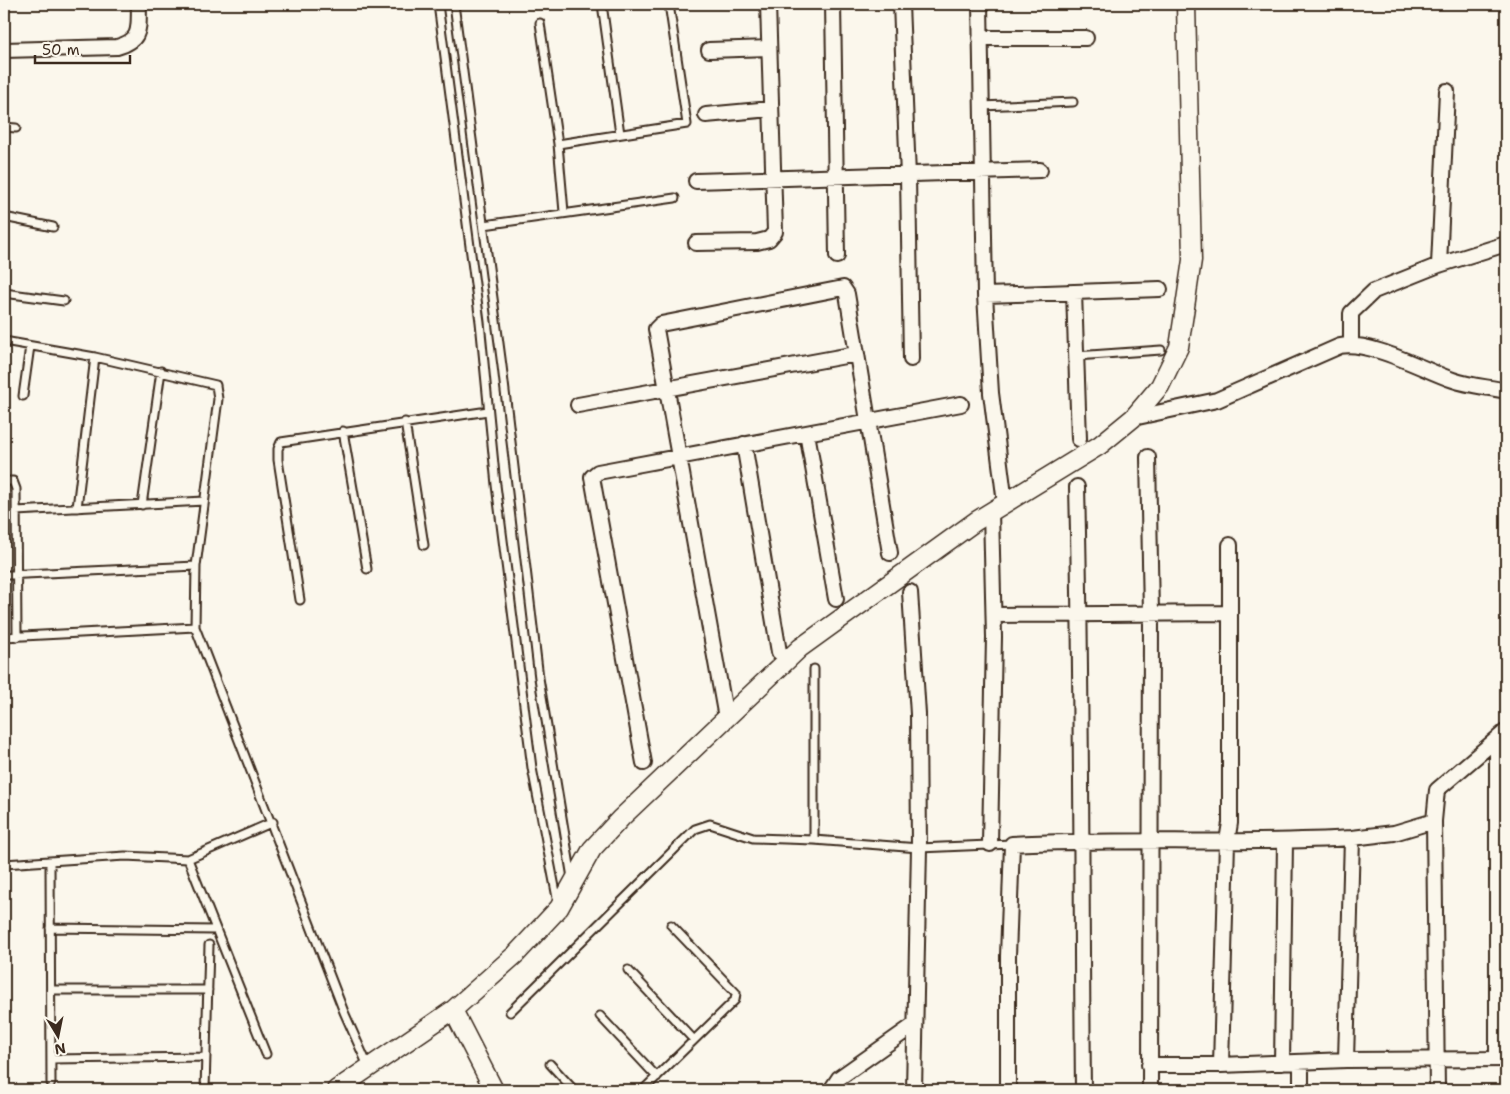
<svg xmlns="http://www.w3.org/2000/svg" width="1510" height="1094" font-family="'Shantell Sans',sans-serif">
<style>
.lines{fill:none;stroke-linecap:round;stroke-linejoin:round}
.service-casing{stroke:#3b2a1e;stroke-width:11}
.minor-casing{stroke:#3b2a1e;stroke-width:18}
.tertiary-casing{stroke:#3b2a1e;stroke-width:21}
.service{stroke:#fbf7ec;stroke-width:7}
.minor{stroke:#fbf7ec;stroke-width:14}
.tertiary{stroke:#fbf7ec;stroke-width:18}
</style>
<rect width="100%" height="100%" fill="#fbf7ec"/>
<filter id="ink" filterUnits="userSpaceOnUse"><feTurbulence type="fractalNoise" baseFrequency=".02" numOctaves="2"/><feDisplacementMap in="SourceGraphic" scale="10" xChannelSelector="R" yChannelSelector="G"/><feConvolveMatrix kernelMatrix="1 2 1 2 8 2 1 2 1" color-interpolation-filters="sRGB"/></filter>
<g filter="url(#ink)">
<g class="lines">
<g class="service-casing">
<path id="service" d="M 438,4 L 480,322 L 496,485 L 532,768 L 558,903
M 454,4 L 502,366 L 539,678 L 572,878
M 602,4 L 620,134
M 540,23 L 558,144
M 981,106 L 1073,102
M 4,127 L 16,128
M 564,212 L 558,144 L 687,124 L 669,4
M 4,217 L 53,227
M 484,225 L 675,198
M 4,293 L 64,301
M 4,341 L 95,357 L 216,385 L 218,399 L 196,566 L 195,627 L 344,1012 L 368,1066
M 1076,356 L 1161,350
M 23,396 L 30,346
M 405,422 L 424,545
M 343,431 L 367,569
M 4,481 L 13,481 L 16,489 L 17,637
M 142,505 L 161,371
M 77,508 L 95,357
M 16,511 L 204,501
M 4,575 L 196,566
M 300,600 L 278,460 L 278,449 L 281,442 L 488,411
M 4,637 L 195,627
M 814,669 L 814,840
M 188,859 L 266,1054
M 50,862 L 51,1083
M 4,864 L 125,856 L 188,859 L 273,822
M 50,928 L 216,930
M 628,970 L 694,1040
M 51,990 L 208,990
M 510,1012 L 695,829 L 710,824 L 753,838 L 814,840 L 919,848 L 1012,844
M 600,1016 L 657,1077
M 51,1059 L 206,1057
M 550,1064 L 574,1090
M 205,1090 L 209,945
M 643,1090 L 735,1000 L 736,993 L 671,925"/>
</g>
<g class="minor-casing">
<path id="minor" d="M 833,4 L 837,256
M 901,4 L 908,176 L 911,359
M 980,4 L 985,295 L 991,393 L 1005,503
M 980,38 L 1086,38
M 4,50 L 117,47 C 143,40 138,27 139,4
M 709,50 L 769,48
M 706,115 L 771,109
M 696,181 L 1040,170
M 696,243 L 757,242 L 769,239 L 775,232 L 768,4
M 1439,265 L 1447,91
M 1074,292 L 1079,439
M 985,295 L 1160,289
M 1351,343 L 1351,313 L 1374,291 L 1439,265 L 1506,244
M 578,405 L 856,354
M 1133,418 L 1217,400 L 1340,346 C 1369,340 1424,370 1453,380 C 1470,386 1489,387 1506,391
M 807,433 L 836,599
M 744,444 L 779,652
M 1148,457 L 1151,613 L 1150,1090
M 1077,487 C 1082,688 1081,889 1083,1090
M 910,592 L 918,714 L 919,848 L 914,1090
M 994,615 L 1230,613
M 726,718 L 656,329 L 661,324 L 843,288 L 847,294 L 890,553
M 644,763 L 592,477 L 598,472 L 961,404
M 1434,821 L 1437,1090
M 1352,838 L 1394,833 L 1434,821 L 1437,790 L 1506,731
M 990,844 L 994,637 L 991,511
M 1497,1059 L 1497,740
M 1282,1063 L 1285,842
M 1149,1065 L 1221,1065 L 1346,1060 L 1506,1059
M 1221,1065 L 1227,841 L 1230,823 L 1230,545
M 831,1090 L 839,1078 L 914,1025
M 1008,1090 L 1008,956 L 1012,844 C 1125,838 1239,845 1352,838 L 1346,1060
M 1301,1090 L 1301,1062"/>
</g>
<g class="tertiary-casing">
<path id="tertiary" d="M 453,1010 L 494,1090
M 336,1090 L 453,1010 L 516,954 L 559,908 L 592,849 L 621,818 L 800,648 L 976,521 L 1100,445 L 1133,418 L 1160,386 L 1179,347 L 1192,260 L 1186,4"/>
</g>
<use href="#service" class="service"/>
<use href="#minor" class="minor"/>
<use href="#tertiary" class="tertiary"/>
</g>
</g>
<rect width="1510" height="1094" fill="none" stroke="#fbf7ec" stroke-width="20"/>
<rect x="10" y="10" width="1490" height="1074" fill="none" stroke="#3b2a1e" stroke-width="2" filter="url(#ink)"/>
<g transform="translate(58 1036) rotate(170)" stroke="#fbf7ec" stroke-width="4" paint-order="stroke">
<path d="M0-4L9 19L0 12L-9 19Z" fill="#3b2a1e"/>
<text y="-8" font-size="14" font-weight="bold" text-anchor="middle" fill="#3b2a1e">N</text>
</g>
<path d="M35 55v8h95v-8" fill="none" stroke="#3b2a1e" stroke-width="2.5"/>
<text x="42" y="55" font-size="15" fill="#3b2a1e" stroke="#fbf7ec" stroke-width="4" paint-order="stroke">50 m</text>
</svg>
